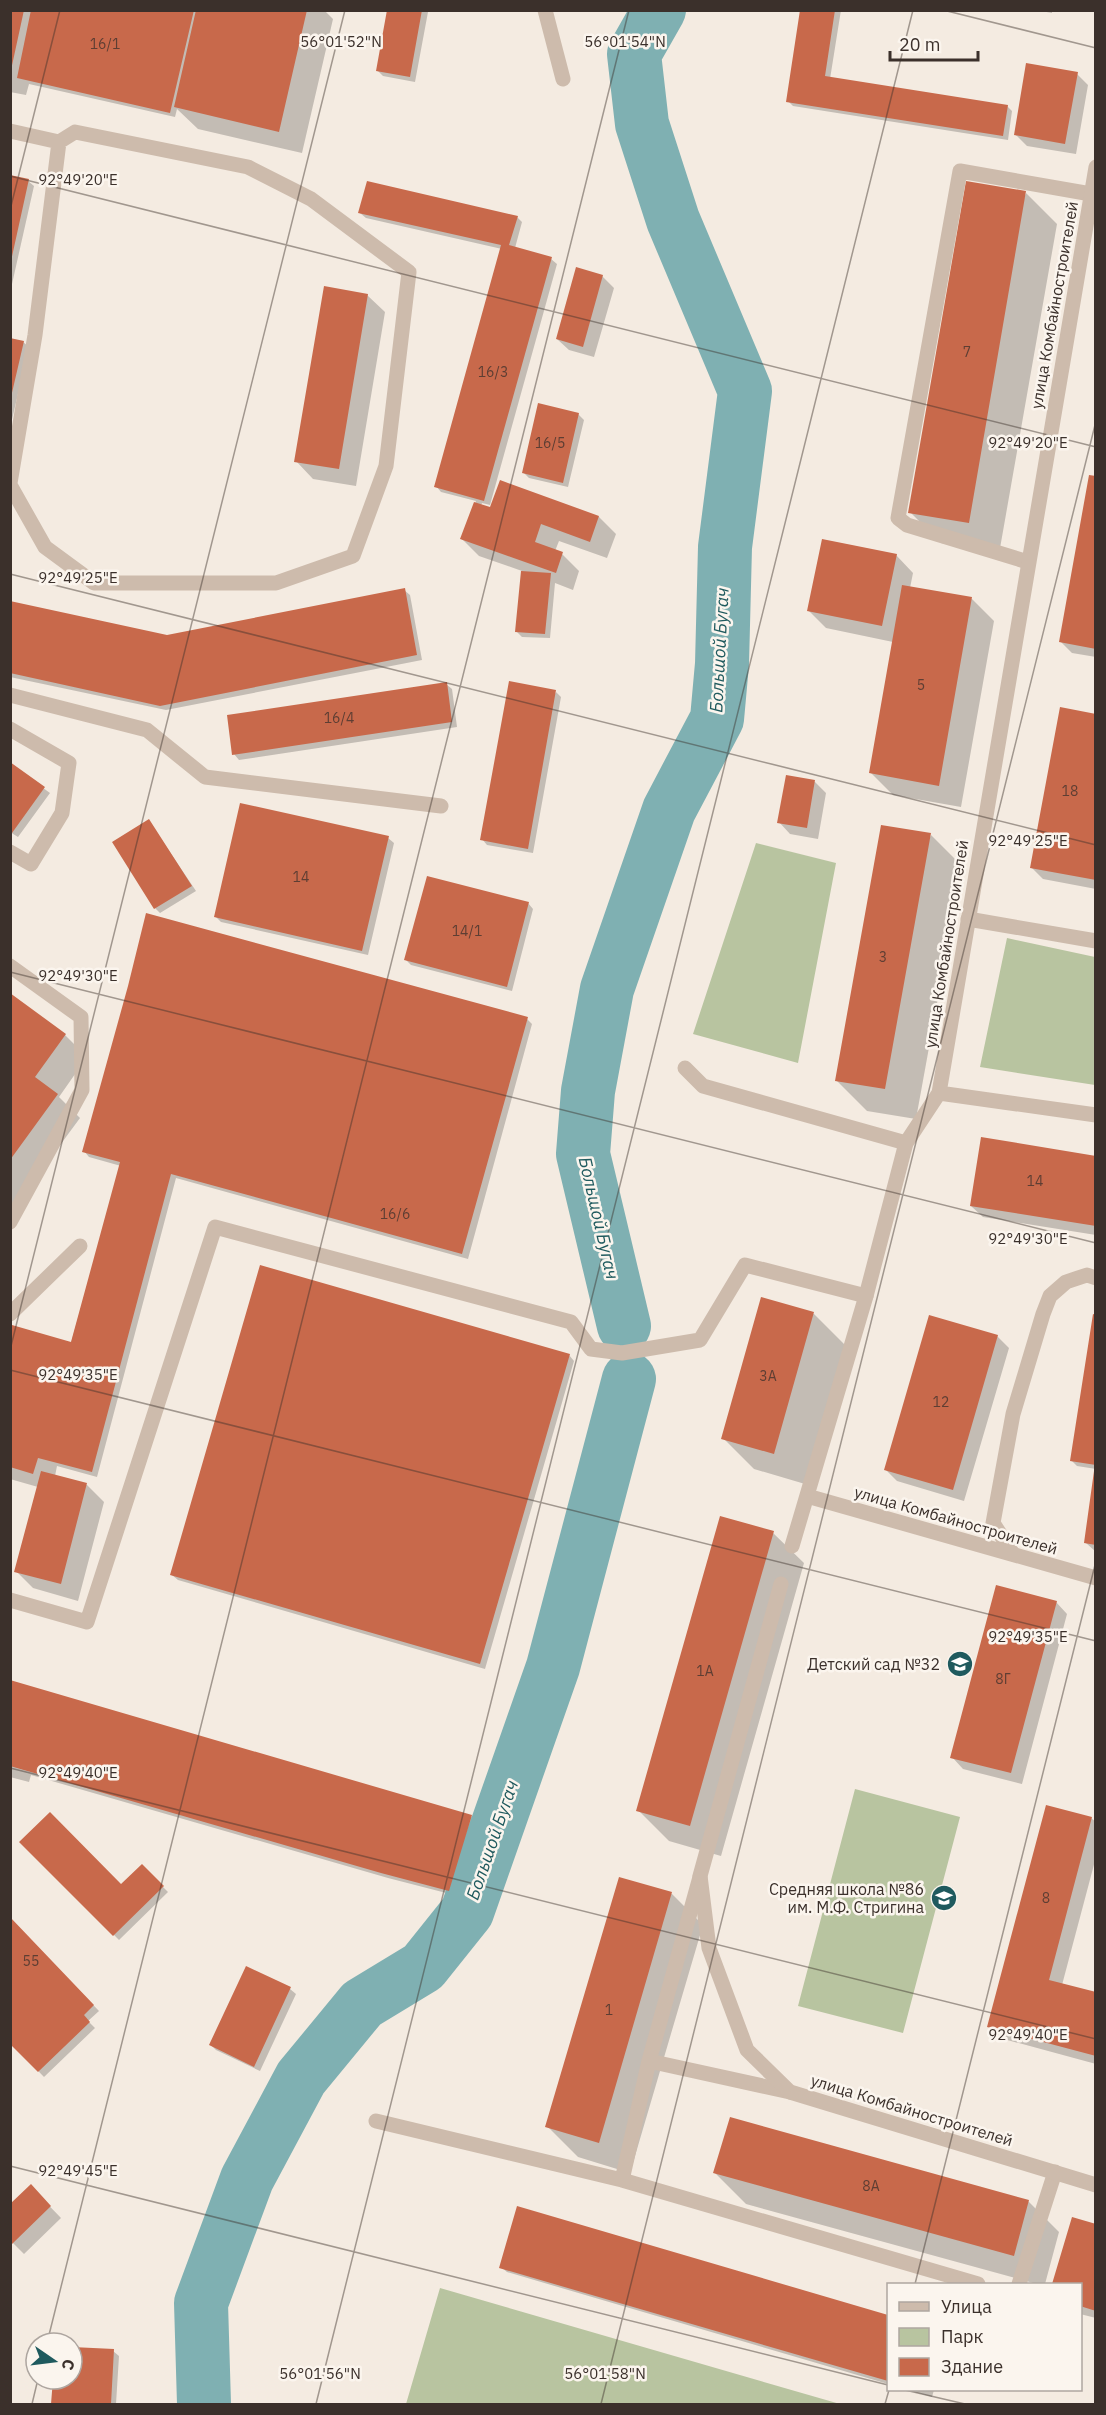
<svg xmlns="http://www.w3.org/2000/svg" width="1106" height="2415" font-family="'IBM Plex Sans',sans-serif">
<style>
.green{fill:#b8c4a0}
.shadow{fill:#0003}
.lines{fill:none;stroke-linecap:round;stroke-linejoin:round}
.river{stroke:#7fb0b2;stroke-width:54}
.building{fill:#c8694b}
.lane{stroke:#cdbbac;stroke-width:15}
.street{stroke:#cdbbac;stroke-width:15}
.ticks{fill:none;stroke:#3b302b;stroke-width:1.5;stroke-opacity:0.45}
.labels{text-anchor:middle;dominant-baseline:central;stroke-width:5;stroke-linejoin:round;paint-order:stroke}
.number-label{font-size:14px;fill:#5e3e33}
.street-label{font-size:16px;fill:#3b302b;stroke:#fbf5ee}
.poi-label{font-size:16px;fill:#3b302b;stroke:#fbf5ee;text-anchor:end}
.water-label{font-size:18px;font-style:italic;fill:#1f5a5e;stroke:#fbf5ee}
.ticks-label{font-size:15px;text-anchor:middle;fill:#3b302b;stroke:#fbf5ee;stroke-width:5;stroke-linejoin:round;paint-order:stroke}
</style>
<rect width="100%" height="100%" fill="#f4ebe1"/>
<path class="green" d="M 756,843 L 836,863 L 798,1063 L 693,1034 Z
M 1007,938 L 1095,957 L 1095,1085 L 980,1067 Z
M 855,1789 L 960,1817 L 903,2033 L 798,2006 Z
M 440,2288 L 840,2404 L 406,2404 Z"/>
<path class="shadow" d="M 10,10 L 324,10 L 333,19 L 302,153 L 198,129 L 177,109 L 175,117 L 29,84 L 26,95 L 10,92 Z
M 389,10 L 428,12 L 415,82 L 383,76 L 378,71 Z
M 802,10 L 841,10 L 830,79 L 1007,106 L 1012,111 L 1008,140 L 793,106 L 788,101 Z
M 1035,10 L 1052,10 L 1052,13 Z
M 1077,74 L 1088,85 L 1076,154 L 1027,146 L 1015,134 Z
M 10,177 L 28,181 L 34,186 L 10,293 Z
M 1026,193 L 1057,224 L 999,554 L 941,543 L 910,512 Z
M 360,213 L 517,217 L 522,222 L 515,248 L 551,259 L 557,264 L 490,505 L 482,503 L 481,506 L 489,508 L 599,517 L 616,534 L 607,558 L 559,541 L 555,551 L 562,554 L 579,571 L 573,590 L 555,583 L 550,638 L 522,637 L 516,631 L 522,571 L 479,556 L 462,539 L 476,501 L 441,492 L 436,486 L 502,249 L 366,218 Z
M 602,276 L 614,288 L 594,357 L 569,350 L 557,339 Z
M 367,295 L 385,312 L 356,486 L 313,479 L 296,461 Z
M 10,339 L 23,342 L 29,347 L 10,428 Z
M 578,414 L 584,420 L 568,487 L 529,478 L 524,473 Z
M 1096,478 L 1096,657 L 1072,653 L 1061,642 Z
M 896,555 L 913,573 L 910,588 L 972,599 L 994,621 L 961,807 L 893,795 L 870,772 L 893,642 L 826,628 L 809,611 Z
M 404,590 L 410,595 L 422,660 L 166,710 L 10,677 L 10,603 L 167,637 Z
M 446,684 L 452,689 L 457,727 L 239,760 L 234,754 Z
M 556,692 L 561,697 L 533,853 L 487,845 L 482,839 Z
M 1096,715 L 1096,889 L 1043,879 L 1032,868 Z
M 10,764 L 50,793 L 18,837 L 10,832 Z
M 787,777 L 815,782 L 826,793 L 818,839 L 790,834 L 779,822 Z
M 149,821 L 196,891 L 160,913 L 155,908 Z
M 931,835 L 962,866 L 916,1119 L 867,1111 L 836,1080 Z
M 388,838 L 394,843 L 368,955 L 221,922 L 216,917 Z
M 528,903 L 533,909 L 512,991 L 411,965 L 406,960 Z
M 10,995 L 65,1035 L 87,1057 L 59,1097 L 80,1118 L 10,1213 Z
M 527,1019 L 532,1024 L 468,1259 L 176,1178 L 97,1477 L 57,1466 L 55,1476 L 87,1485 L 104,1502 L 78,1601 L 33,1588 L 16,1571 L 38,1487 L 10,1479 L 10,1334 L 71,1343 L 121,1166 L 89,1157 L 84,1151 Z
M 1096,1157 L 1096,1235 L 983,1217 L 971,1206 Z
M 762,1299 L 814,1314 L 845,1345 L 805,1484 L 754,1469 L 723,1438 Z
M 1096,1316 L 1096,1469 L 1077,1466 L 1072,1461 Z
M 997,1336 L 1009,1348 L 964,1501 L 897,1481 L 885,1469 Z
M 569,1355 L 574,1361 L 485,1669 L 178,1580 L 172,1575 Z
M 1096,1473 L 1096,1552 L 1086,1543 Z
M 773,1533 L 804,1563 L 721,1856 L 669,1841 L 638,1810 Z
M 1056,1602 L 1067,1614 L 1022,1784 L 963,1769 L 952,1757 Z
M 10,1681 L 471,1816 L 476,1822 L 454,1895 L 388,1878 L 31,1775 L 29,1782 L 10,1777 Z
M 1091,1818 L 1096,1822 L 1096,1857 L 1062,1985 L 1096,1994 L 1096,2064 L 1000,2038 L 989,2027 Z
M 22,1842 L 121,1886 L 142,1866 L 168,1892 L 119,1940 Z
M 620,1878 L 672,1894 L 703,1925 L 630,2173 L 578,2157 L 547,2126 Z
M 10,1919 L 99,2011 L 88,2021 L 95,2028 L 44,2077 L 10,2042 Z
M 247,1968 L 290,1989 L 296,1994 L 260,2071 L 216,2050 L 211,2045 Z
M 715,2173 L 1028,2201 L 1059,2232 L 1045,2284 L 1037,2284 L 746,2204 Z
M 31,2187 L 61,2218 L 24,2254 L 10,2240 L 10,2206 Z
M 518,2208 L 888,2317 L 888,2384 L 507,2272 L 501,2267 Z
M 1073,2219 L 1096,2226 L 1096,2318 L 1080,2314 L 1080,2284 L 1054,2284 Z
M 72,2348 L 113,2351 L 119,2356 L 116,2404 L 53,2404 L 54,2379 L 72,2379 Z
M 907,2390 L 934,2390 L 932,2397 Z"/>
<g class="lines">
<path class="river" d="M 624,1326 L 583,1154 L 588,1091 L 607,989 L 669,810 L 717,719 L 722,664 L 725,547 L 745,391 L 673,220 L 642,124 L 634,54 L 659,10
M 204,2404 L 201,2303 L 247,2179 L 301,2078 L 362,2004 L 423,1967 L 467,1912 L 553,1667 L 629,1379"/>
</g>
<path class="building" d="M 10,10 L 24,10 L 11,70 L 10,70 Z
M 31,10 L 194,10 L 170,113 L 17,78 Z
M 196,10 L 307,10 L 279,132 L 174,107 Z
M 387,10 L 422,10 L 410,77 L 376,71 Z
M 800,10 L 835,10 L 825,76 L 1008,105 L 1003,136 L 786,102 Z
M 1026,63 L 1078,72 L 1065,144 L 1014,135 Z
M 10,175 L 29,179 L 11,261 L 10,260 Z
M 367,181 L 518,216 L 509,245 L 552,257 L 484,501 L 434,487 L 501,245 L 358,213 Z
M 966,181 L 1026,191 L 969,523 L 908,513 Z
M 576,267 L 603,275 L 583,347 L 556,339 Z
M 324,286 L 368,294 L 339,469 L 294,462 Z
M 10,338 L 24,341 L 11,397 L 10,397 Z
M 538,403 L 579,413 L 563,483 L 522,473 Z
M 1089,475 L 1096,476 L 1096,649 L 1059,642 Z
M 500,480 L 599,516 L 590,542 L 541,524 L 535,542 L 563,552 L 556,573 L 460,539 L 474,502 L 490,507 Z
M 822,539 L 897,554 L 882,626 L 807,611 Z
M 521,571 L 551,573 L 545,634 L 515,632 Z
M 902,585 L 972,597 L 939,786 L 869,773 Z
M 405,588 L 417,655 L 160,706 L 10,673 L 10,601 L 167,635 Z
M 509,681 L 556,690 L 528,849 L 480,840 Z
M 447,682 L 452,722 L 232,755 L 227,715 Z
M 1060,707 L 1096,714 L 1096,880 L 1030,868 Z
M 10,762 L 45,787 L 12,833 L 10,832 Z
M 786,775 L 815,780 L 807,828 L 777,823 Z
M 240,803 L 389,836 L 362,951 L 214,917 Z
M 149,819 L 192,886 L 154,909 L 112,842 Z
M 881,825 L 931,833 L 885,1089 L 835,1081 Z
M 427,876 L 529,902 L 507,987 L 404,960 Z
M 146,913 L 528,1017 L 462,1254 L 171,1174 L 92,1472 L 38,1458 L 33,1474 L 10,1467 L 10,1329 L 12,1325 L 71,1342 L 120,1162 L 82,1152 L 128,986 Z
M 10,993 L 66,1034 L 35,1077 L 58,1094 L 10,1160 Z
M 981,1137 L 1096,1156 L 1096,1226 L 970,1206 Z
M 260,1265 L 570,1354 L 480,1664 L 170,1575 Z
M 761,1297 L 814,1312 L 774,1454 L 721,1439 Z
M 1093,1314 L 1096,1315 L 1096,1465 L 1070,1461 Z
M 929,1315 L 998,1335 L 953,1490 L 884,1470 Z
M 41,1471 L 87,1483 L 61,1584 L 14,1572 Z
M 1094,1471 L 1096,1472 L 1096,1545 L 1084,1543 Z
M 720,1516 L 774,1531 L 690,1826 L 636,1811 Z
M 996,1585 L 1057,1601 L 1011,1773 L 950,1758 Z
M 10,1680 L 472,1815 L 449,1891 L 381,1873 L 10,1766 Z
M 1046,1805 L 1092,1817 L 1049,1980 L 1096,1992 L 1096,2056 L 987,2027 Z
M 50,1812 L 121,1884 L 142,1864 L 164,1886 L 113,1936 L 19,1842 Z
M 619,1877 L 672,1892 L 599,2143 L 545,2127 Z
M 10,1917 L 94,2005 L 84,2015 L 90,2022 L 38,2072 L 10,2044 Z
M 246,1966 L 291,1987 L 254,2067 L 209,2045 Z
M 730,2117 L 1029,2200 L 1014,2256 L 713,2173 Z
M 31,2184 L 51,2206 L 12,2244 L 10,2204 Z
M 517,2206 L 888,2315 L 888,2381 L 499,2268 Z
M 1072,2217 L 1096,2224 L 1096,2311 L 1080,2306 L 1080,2284 L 1052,2284 Z
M 72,2347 L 114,2349 L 111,2404 L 51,2404 L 53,2379 L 72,2379 Z"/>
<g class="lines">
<path class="lane" d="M 10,131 L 59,142 L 75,132 L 248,167 L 311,199 L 409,272 L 386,466 L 353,556 L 276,583 L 94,583 L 45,547 L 10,485
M 10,483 L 35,335 L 59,142
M 1028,562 L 907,525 L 898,518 L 960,171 L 1091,194
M 10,695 L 147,730 L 205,777 L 441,806
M 10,729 L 69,763 L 62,813 L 31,864 L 10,852
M 968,919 L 1096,941
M 10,966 L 81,1017 L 82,1090 L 10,1222
M 685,1068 L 703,1086 L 906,1143
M 10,1314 L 80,1246
M 1013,1554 L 993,1523 L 1013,1414 L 1043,1314 L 1050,1296 L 1066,1282 L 1087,1275 L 1096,1278
M 10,1600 L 87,1622 L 215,1227 L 571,1322 L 591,1349 L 622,1353 L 700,1340 L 745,1265 L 866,1296
M 700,1877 L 649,2061 L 622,2180 L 978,2284
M 649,2061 L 790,2092
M 376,2121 L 622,2180
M 1019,2284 L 1055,2172"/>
<path class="street" d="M 545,10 L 563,79
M 939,1093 L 1096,1115
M 807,1496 L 1096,1578
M 792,1546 L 866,1296 L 906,1143 L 939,1093 L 1096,167
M 781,1584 L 700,1876 L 709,1948 L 747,2050 L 790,2092 L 1096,2185"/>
</g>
<path class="ticks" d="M 943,10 L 1096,48M 10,176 L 1096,447M 10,210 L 60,10M 10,574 L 1096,845M 10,972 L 1096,1243M 10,1350 L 345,10M 10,1370 L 1096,1641M 10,1768 L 1096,2039M 10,2166 L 888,2385M 915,2284 L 1096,1561M 47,2343 L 629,10M 905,2390 L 965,2404M 32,2404 L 38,2379M 316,2404 L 913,10M 601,2404 L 1096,421M 885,2404 L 889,2390"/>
<defs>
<g id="school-disc" transform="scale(1.35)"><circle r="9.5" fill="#1f5a5e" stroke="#fbf5ee"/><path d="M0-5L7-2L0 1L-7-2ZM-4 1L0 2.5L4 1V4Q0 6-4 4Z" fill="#fff"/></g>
</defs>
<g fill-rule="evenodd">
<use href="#school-disc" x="960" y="1664"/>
<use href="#school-disc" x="944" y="1898"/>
</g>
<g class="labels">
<g class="number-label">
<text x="105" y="44">16/1</text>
<text x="967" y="352">7</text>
<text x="493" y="372">16/3</text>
<text x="550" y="443">16/5</text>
<text x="921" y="685">5</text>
<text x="339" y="718">16/4</text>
<text x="1070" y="791">18</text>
<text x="301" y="877">14</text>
<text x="467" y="931">14/1</text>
<text x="883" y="957">3</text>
<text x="1035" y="1181">14</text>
<text x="395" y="1214">16/6</text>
<text x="768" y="1376">3А</text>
<text x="941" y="1402">12</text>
<text x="705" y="1671">1А</text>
<text x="1003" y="1679">8Г</text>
<text x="1046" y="1898">8</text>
<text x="31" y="1961">55</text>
<text x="609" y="2010">1</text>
<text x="871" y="2186">8А</text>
</g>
<g class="street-label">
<text transform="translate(1054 305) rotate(-80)">улица Комбайностроителей</text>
<text transform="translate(946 944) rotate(-81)">улица Комбайностроителей</text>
<text transform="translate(956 1520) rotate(16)">улица Комбайностроителей</text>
<text transform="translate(912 2110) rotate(17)">улица Комбайностроителей</text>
</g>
<g class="poi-label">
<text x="940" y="1664">Детский сад №32</text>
<text x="924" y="1889">Средняя школа №86<tspan x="924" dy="18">им. М.Ф. Стригина</tspan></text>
</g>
<g class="water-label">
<text transform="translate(719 650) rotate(-87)">Большой Бугач</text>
<text transform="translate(599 1218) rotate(77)">Большой Бугач</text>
<text transform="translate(492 1840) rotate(-71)">Большой Бугач</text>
</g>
</g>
<g class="ticks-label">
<text x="625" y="47">56°01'54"N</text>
<text x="341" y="47">56°01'52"N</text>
<text x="78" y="185">92°49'20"E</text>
<text x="1028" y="448">92°49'20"E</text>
<text x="78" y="583">92°49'25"E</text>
<text x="1028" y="846">92°49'25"E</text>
<text x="78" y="981">92°49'30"E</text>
<text x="1028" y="1244">92°49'30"E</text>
<text x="78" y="1380">92°49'35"E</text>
<text x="1028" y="1642">92°49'35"E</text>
<text x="78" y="1778">92°49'40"E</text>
<text x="1028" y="2040">92°49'40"E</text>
<text x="78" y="2176">92°49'45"E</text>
<text x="320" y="2379">56°01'56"N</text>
<text x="605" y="2379">56°01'58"N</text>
</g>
<rect width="1106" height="2415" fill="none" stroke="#3b302b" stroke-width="24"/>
<rect x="887" y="2283" width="195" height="108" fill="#fbf5ee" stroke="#aea6a0" stroke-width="1.5"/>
<rect x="899" y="2302" width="30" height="9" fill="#cdbbac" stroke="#aea6a0" stroke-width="1.5"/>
<text x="941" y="2313" font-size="18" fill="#3b302b">Улица</text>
<rect x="899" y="2328" width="30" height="18" fill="#b8c4a0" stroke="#aea6a0" stroke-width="1.5"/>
<text x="941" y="2343" font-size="18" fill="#3b302b">Парк</text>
<rect x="899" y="2358" width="30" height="18" fill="#c8694b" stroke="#aea6a0" stroke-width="1.5"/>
<text x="941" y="2373" font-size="18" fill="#3b302b">Здание</text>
<g transform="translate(54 2361) rotate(104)"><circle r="28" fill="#fbf5ee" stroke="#aea6a0" stroke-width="1.5"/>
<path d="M0-4.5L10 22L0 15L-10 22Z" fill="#1f5a5e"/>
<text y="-9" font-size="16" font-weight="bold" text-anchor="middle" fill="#3b302b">С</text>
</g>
<path d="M890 51v9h88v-9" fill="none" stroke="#3b302b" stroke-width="3"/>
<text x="899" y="51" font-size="18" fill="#3b302b" stroke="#fbf5ee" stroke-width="4.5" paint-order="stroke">20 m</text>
</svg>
